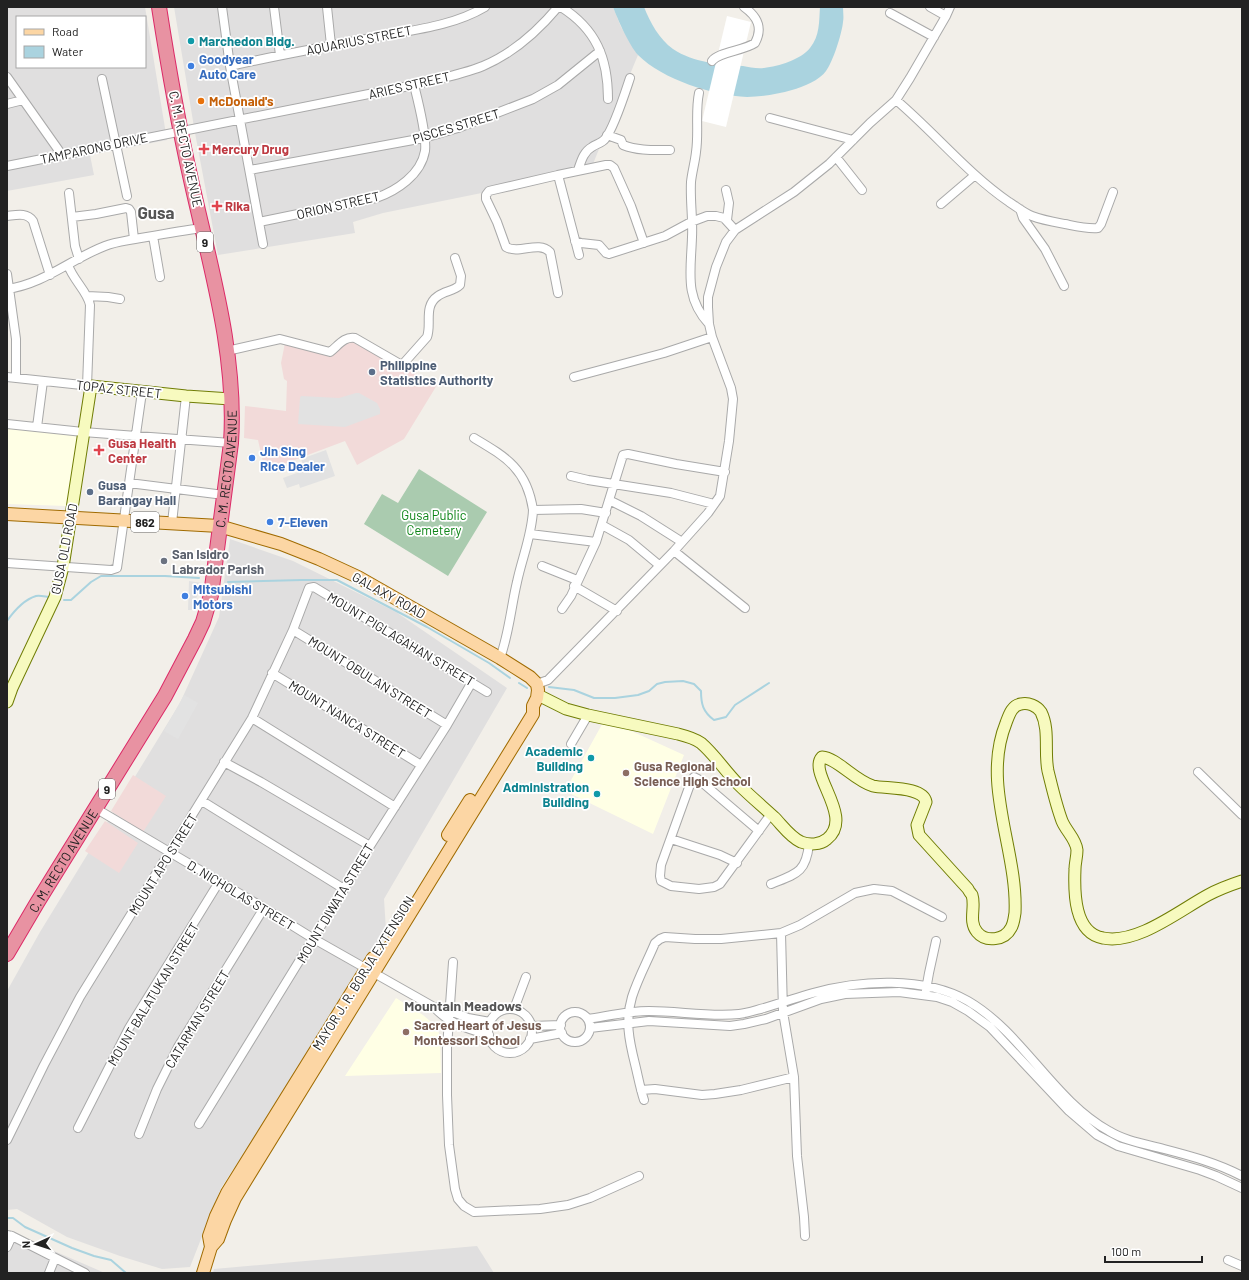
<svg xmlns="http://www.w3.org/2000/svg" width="1249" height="1280" font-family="Barlow,sans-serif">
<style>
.residential{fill:#e0dfdf;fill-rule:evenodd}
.commercial{fill:#f2dad9}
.education{fill:#ffffe5}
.cemetery{fill:#aacbaf}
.parking{fill:#e2e2e2}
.water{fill:#aad3df}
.pier{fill:#fff}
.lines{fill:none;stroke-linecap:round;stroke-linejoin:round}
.stream{stroke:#aad3df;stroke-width:2}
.street-casing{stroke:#a9a9a9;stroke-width:10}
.secondary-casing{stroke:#707d05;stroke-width:13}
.primary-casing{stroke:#a06b00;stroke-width:14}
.highway-casing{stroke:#dc2a67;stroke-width:16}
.street{stroke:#fff;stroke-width:8}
.secondary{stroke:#f7fabf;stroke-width:11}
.primary{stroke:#fcd6a4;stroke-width:12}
.highway{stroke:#e892a2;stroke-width:14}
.culture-dot{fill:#0f9aa8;stroke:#fff;stroke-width:1.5}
.shop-dot{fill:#3f7fe0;stroke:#fff;stroke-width:1.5}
.food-dot{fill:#e8710a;stroke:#fff;stroke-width:1.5}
.health-dot{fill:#e0444e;stroke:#fff;stroke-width:1.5}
.service-dot{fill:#5c6f8a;stroke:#fff;stroke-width:1.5}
.worship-dot{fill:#6b7280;stroke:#fff;stroke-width:1.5}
.education-dot{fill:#8d6e63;stroke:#fff;stroke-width:1.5}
.labels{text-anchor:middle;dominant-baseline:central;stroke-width:3.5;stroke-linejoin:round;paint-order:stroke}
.shield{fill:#fff;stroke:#646464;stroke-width:1}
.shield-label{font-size:12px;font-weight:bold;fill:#222}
.street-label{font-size:13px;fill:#222;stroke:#fff}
.culture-label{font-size:13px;font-weight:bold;fill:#0d838f;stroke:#fff;text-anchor:end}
.shop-label{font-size:13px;font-weight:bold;fill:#366cbe;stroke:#fff;text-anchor:start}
.food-label{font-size:13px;font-weight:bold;fill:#c56008;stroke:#fff;text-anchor:start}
.health-label{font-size:13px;font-weight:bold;fill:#be3a42;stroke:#fff;text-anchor:start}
.service-label{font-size:13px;font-weight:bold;fill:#4e5e75;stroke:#fff;text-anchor:start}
.park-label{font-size:13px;fill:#0c8416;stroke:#fff}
.worship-label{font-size:13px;font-weight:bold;fill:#5b616d;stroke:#fff;text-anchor:start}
.education-label{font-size:13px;font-weight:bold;fill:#785e54;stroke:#fff;text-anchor:start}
.neighbourhood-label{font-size:14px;font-weight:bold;fill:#555;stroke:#fff}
.district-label{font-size:17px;font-weight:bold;fill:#555;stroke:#fff}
</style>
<rect width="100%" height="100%" fill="#f2efe9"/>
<path class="residential" d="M 7,7 L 145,7 L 167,140 L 90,155 L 94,175 L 7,191 ZM 17,17 L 145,17 L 145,67 L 17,67 Z
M 174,7 L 613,7 L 621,27 L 638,55 L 590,171 L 383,213 L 353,222 L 355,233 L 218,255 L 195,133 Z
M 230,539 L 293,561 L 396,612 L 507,688 L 384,899 L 386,930 L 364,968 L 221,1188 L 190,1267 L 162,1269 L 120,1256 L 67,1237 L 17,1209 L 7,1210 L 7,991 L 40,932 L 180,703 L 219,617 Z
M 7,1232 L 10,1232 L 105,1273 L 7,1273 Z
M 477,1246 L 494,1273 L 213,1273 L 214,1269 Z"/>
<path class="commercial" d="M 353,340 L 437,385 L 404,439 L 357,465 L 345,441 L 265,471 L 258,440 L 244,438 L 245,406 L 286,411 L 287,381 L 284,379 L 281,363 L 285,343 L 331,357 L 347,341 Z
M 133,775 L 166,796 L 143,832 L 111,811 Z
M 105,821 L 138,843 L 119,873 L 85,851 Z"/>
<path class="education" d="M 7,428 L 79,436 L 67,506 L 7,504 Z
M 605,719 L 684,755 L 653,834 L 565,791 Z
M 396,998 L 423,1015 L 437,1027 L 440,1037 L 441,1073 L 345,1076 Z"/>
<path class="cemetery" d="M 419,469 L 487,512 L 448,576 L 364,524 L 382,494 L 398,503 Z"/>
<path class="parking" d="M 356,393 L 359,393 L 377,403 L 380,409 L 380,414 L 345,427 L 298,424 L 300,398 L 301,396 L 339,398 Z
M 326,450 L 335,476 L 300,488 L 299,484 L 287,488 L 283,478 L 305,470 L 301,459 Z
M 189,581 L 202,583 L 192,610 L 188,610 Z
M 184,695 L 198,703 L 178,739 L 164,731 Z"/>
<path class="water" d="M 613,7 L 644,7 C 650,22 659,39 673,49 C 694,63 718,64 743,66 C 749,67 757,69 764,68 C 779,66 800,60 810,48 C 820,36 819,21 820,7 L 843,7 C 843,12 844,17 843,22 C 842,33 833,62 826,71 C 820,80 803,87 792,90 C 778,94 762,97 747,97 C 713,95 663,80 638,55 C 629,45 618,20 613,7 Z"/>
<path class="pier" d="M 727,16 L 751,22 L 726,127 L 702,121 Z"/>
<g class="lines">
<path class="stream" d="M 228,582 L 302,580 L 337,580 L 427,627 L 489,663 L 510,678
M 64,600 L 71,600 L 91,582 L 101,576 L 165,576 L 199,578
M 7,621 C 14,611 23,600 36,596 C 40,595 47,597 51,597
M 519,683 L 527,688
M 549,687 L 574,690 L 594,698 L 615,698 L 638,695 L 649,691 L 657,684 L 665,682 L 683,681 L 694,684 L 701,691 C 701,704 703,712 714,720 L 726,717 L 735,705 L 769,683
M 7,1218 L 13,1218 L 25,1227 L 72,1248 L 94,1256 L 111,1260 L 126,1273"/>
<g class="street-casing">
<path id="street" d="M 222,7 L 230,66 L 263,244
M 274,7 L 280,55
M 327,7 L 331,45
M 561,7 C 596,29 608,58 608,99
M 930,7 L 946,16
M 890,13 L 934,37
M 712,61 C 718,52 743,51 755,43 C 763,28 758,17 744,7
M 230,66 C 279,55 328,46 377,37 C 413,30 453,26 485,7
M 7,77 L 62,155
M 102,79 L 127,196
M 699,93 C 695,112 699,132 696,152 C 695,162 692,172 691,182 C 690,200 693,219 692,237 C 691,271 684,297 709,324
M 896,100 C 935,133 967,173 1009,202 C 1017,207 1024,213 1032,216 C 1042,220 1054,222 1065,224 C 1075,226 1087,229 1098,228 L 1101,224 L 1113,192
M 7,104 L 23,100
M 770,118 L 853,140
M 607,135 L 621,140 L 623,145 C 638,151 654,150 670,150
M 836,157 L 862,190
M 7,166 L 414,85 C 437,79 461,75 483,66 C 514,53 537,32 558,7
M 250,170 L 424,138 L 458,128 L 533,99 L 558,85 L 600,51
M 578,170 C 581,162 583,152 592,147 C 596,144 602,143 605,139 C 614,128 625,93 630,78
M 558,175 L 606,165 L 610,165 L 614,168 L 631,206 L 644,243
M 726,190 L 729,203 L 727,220
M 69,193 L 75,246 L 79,259
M 941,204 L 975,175
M 1020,209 L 1023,218 L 1045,249 L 1064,286
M 7,216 C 16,215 27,212 33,221 L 50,275
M 72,217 L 96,214 L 126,208 L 129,209 L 131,212 L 134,239
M 259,222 L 376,198 C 396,191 421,175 425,151 C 427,135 418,101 414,85
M 153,236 L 160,277
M 575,241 L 581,243 L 599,245 L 606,253 L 609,254 L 665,236 L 691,222 L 707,216 L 716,216 L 724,218 L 735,230
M 68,265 C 73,280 88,292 90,305 L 87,386
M 7,274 L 16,339 L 16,378
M 7,289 C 44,284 71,259 105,246 C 115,242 125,241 135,239 C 158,235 180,231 202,228
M 558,293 L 550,252 C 538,240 519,255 506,247 L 497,222 L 486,199 L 486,195 L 489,191 L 493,190 L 558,175 L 579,255
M 87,296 L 108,297 L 120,299
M 227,351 L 280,339 L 330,352 C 338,346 344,336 355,338 L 400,364 L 403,364 L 427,337 C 432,324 423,306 438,296 C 445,291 454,291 460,285 L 461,276 L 455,258
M 7,377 L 91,386
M 574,377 L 664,353 L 712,337
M 7,424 L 83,432 L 231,443
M 37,427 L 43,381
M 474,438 C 506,457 527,469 533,510
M 571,476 L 588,480 L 671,493 L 714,504
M 129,483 L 224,495
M 609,500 L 641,516 L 682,542
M 172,523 L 186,396
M 602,525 L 629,540 L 659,565
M 530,534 L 596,542
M 674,551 L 745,608
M 7,563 L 111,570 L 117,568 L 142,392
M 542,566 L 577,580
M 574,586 L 617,611
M 562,609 L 571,596 L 596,542 L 623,455 L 628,454 L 676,464 L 725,472
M 293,630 L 447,725
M 500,658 C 509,634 511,607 517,582 C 522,558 532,535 533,510 L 581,509 L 606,513
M 272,673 L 421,765
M 537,684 L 548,680 L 674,551 L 708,513 L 720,496 L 729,441 L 733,399 L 731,388 L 712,337 L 709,324 L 708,307 L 708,297 L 716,267 L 726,242 L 735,230 L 794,192 L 829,164 L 870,123 L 896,100 L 910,78 L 946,16 L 950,7
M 252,718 L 395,807
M 571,744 L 588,715
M 224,762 L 261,782 L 370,846
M 1198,772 L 1242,815
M 202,801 L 344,889
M 95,808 L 264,908 L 314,939 L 434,1007 L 445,1009 L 468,1018 L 490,1022
M 759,831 L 698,779 L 694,777 L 692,779 L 661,865 L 660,876 L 661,881 L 671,886 L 699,889 L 714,887 L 720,884 L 771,814
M 671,839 L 720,855 L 737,863
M 771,884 C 796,874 806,873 809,844
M 781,933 L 783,1012 L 794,1077 L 797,1156 L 804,1217 L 805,1236
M 453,962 L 447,1048 L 447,1095 L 449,1145 L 455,1189 L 458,1199 L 464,1206 L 474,1212 L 540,1209 L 568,1205 L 590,1198 L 639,1176
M 926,990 L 929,973 L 936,941
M 434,1007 C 449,1024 468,1029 489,1035
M 514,1009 L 526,977
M488 1031a22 22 0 1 1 44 0a22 22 0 1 1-44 0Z
M560 1027a15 15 0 1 1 30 0a15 15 0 1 1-30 0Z
M 588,1019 C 608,1016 628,1011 649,1011 C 679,1011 709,1017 739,1014 C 748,1013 756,1010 764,1008 C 780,1003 796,998 813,993 C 860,980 924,976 968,1001 C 1023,1033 1053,1100 1109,1131 C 1125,1141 1145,1144 1164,1149 C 1191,1156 1217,1163 1242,1176
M 531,1026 L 561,1025
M 590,1028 L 649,1021 L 730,1026 L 744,1024 L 766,1019 L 821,999 L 845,994 L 899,992 L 937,997 L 952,1002 L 968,1011 L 990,1027 L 1069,1111 L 1097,1135 L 1118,1146 L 1200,1170 L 1216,1176 L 1242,1188
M 530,1039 L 562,1033
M 641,1090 L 655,1089 L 702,1095 L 715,1094 L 741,1090 L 794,1077
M 644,1100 C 640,1088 638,1076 635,1064 C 629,1040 625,1021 632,997 C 638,978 648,960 655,943 L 660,939 L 665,937 L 695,939 L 721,939 L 781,933 L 800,925 L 855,893 L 874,889 L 892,891 L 942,917
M 199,1124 L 370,846 L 447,725 L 472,682
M 78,1128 L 129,1028 L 219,882
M 139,1134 L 157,1089 L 178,1047 L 264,908
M 7,1140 L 44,1065 L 80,997 L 252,718 L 293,630 L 309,588 L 314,587 L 487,692
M 7,1235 L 12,1236 L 85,1273
M 7,1247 L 12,1236
M 1228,1260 L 1242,1266
M 49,1273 L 55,1258"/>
</g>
<g class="secondary-casing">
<path id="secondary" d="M 538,695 L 566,709 L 588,715 L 678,734 C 686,736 694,738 701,743 C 715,755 725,771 738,784 C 749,795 762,806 774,817 C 782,825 790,837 801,842 C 809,845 820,845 827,839 C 855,817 807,773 822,757 C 837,758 855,781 873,786 C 886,789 923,786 926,802 L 917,825 L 919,835 L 968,889 C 968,890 972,895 972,895 C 976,907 968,921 977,932 C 986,943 1005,940 1011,928 C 1014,923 1014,918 1015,913 C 1018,850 981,785 1006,723 C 1009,715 1012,705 1021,704 C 1028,702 1037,706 1041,712 C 1050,730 1044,752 1048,771 C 1052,787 1056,805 1062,821 C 1066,831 1076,839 1077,850 C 1077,857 1075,863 1075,869 C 1074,892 1074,933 1103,938 C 1137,945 1180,910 1208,895 C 1219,889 1230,885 1242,881
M 7,702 L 12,688 L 55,597 L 63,567 L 91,386 L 186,396 L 231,399"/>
</g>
<g class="primary-casing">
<path id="primary" d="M 7,514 L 219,526 L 281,544 L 319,559 L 358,577 L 500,658 L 530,677 L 537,684 L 538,690 L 537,698 L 533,706 L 533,714 L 235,1198 L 225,1220 L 218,1239 L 211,1247 L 203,1273
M 448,835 L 470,800
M 211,1247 L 209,1236 L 216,1216 L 227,1193 L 373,958"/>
</g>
<g class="highway-casing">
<g id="highway">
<path id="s1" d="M 7,954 L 37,903 L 165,696 L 195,639 L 203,622 L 211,595 L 231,443 C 237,354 210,266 191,180 C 178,123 168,65 159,7"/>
</g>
</g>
<use href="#street" class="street"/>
<use href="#secondary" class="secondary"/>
<use href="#primary" class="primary"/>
<use href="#highway" class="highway"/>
</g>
<g class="culture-dot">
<circle cx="191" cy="41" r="4"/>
<circle cx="591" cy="758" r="4"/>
<circle cx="597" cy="794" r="4"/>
</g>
<g class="shop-dot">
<circle cx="191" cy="66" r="4"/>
<circle cx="252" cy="458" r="4"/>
<circle cx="270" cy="522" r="4"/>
<circle cx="185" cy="596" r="4"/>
</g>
<circle class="food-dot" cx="201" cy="101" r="4"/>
<g class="health-dot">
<path d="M202 143h4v4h4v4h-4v4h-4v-4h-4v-4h4z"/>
<path d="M215 200h4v4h4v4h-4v4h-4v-4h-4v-4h4z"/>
<path d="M97 444h4v4h4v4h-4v4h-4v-4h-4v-4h4z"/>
</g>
<g class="service-dot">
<circle cx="372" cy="372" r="4"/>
<circle cx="90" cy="492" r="4"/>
</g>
<circle class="worship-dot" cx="164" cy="561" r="4"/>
<g class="education-dot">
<circle cx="626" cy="773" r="4"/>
<circle cx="406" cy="1032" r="4"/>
</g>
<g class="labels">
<g class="shield">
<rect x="197" y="232" width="16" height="20" rx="3"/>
<rect x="131" y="512" width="28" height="20" rx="3"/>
<rect x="99" y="779" width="16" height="20" rx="3"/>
</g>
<g class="shield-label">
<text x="205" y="242">9</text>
<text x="145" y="522">862</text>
<text x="107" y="789">9</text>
</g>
<g class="street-label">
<text transform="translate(359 40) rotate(-11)">AQUARIUS STREET</text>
<text transform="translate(409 85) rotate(-13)">ARIES STREET</text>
<text transform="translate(456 126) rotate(-17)">PISCES STREET</text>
<text transform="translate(94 148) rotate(-12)">TAMPARONG DRIVE</text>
<text transform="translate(186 149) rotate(78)">C. M. RECTO AVENUE</text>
<text transform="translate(338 205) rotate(-13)">ORION STREET</text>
<text transform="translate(119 389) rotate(6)">TOPAZ STREET</text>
<text stroke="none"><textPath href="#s1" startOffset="541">C. M. RECTO AVENUE</textPath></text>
<text transform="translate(64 549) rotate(-79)">GUSA OLD ROAD</text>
<text transform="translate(389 595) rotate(29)">GALAXY ROAD</text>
<text transform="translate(401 639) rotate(31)">MOUNT PIGLAGAHAN STREET</text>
<text transform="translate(370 677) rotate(32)">MOUNT OBULAN STREET</text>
<text transform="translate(347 719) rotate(32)">MOUNT NANCA STREET</text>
<text stroke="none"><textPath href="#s1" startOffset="109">C. M. RECTO AVENUE</textPath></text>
<text transform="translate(163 864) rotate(-58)">MOUNT APO STREET</text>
<text transform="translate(241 895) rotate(31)">D. NICHOLAS STREET</text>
<text transform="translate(335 903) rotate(-59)">MOUNT DIWATA STREET</text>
<text transform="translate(363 973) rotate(-58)">MAYOR J. R. BORJA EXTENSION</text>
<text transform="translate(153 994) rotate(-59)">MOUNT BALATUKAN STREET</text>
<text transform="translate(197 1019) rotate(-59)">CATARMAN STREET</text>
</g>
<g class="culture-label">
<text x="199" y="41" text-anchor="start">Marchedon Bldg.</text>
<text x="583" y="751">Academic<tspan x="583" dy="15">Building</tspan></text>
<text x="589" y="787">Administration<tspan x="589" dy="15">Building</tspan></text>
</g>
<g class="shop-label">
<text x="199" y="59">Goodyear<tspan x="199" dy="15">Auto Care</tspan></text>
<text x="260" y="451">Jin Sing<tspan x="260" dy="15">Rice Dealer</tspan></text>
<text x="278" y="522">7-Eleven</text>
<text x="193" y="589">Mitsubishi<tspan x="193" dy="15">Motors</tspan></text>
</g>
<g class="food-label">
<text x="209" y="101">McDonald's</text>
</g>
<g class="health-label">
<text x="212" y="149">Mercury Drug</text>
<text x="225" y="206">Rika</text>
<text x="108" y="443">Gusa Health<tspan x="108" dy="15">Center</tspan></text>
</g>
<g class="service-label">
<text x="380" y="365">Philippine<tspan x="380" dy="15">Statistics Authority</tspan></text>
<text x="98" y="485">Gusa<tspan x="98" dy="15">Barangay Hall</tspan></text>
</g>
<g class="park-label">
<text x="434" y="515">Gusa Public<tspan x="434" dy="15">Cemetery</tspan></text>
</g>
<g class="worship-label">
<text x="172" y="554">San Isidro<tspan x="172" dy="15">Labrador Parish</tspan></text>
</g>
<g class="education-label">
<text x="634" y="766">Gusa Regional<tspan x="634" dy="15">Science High School</tspan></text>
<text x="414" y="1025">Sacred Heart of Jesus<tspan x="414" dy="15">Montessori School</tspan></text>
</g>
<g class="neighbourhood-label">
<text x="463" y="1005">Mountain Meadows</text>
</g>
<g class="district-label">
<text x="156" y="212">Gusa</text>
</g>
</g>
<rect width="1249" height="1280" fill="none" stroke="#222222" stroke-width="16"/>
<rect x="16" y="16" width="130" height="52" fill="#ffffff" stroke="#a7a7a7"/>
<rect x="24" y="29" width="20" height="6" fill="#fcd6a4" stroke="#a7a7a7"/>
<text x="52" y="36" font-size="12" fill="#222222">Road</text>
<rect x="24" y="46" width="20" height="12" fill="#aad3df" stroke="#a7a7a7"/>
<text x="52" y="56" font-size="12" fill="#222222">Water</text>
<g transform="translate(36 1244) rotate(267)" stroke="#ffffff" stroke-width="3" paint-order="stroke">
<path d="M0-3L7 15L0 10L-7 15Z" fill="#222222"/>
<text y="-6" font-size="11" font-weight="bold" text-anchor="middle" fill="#222222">N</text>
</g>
<path d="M1105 1256v6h97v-6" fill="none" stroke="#222222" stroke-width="2"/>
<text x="1111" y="1256" font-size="12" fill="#222222" stroke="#ffffff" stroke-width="3" paint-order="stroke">100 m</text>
</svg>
